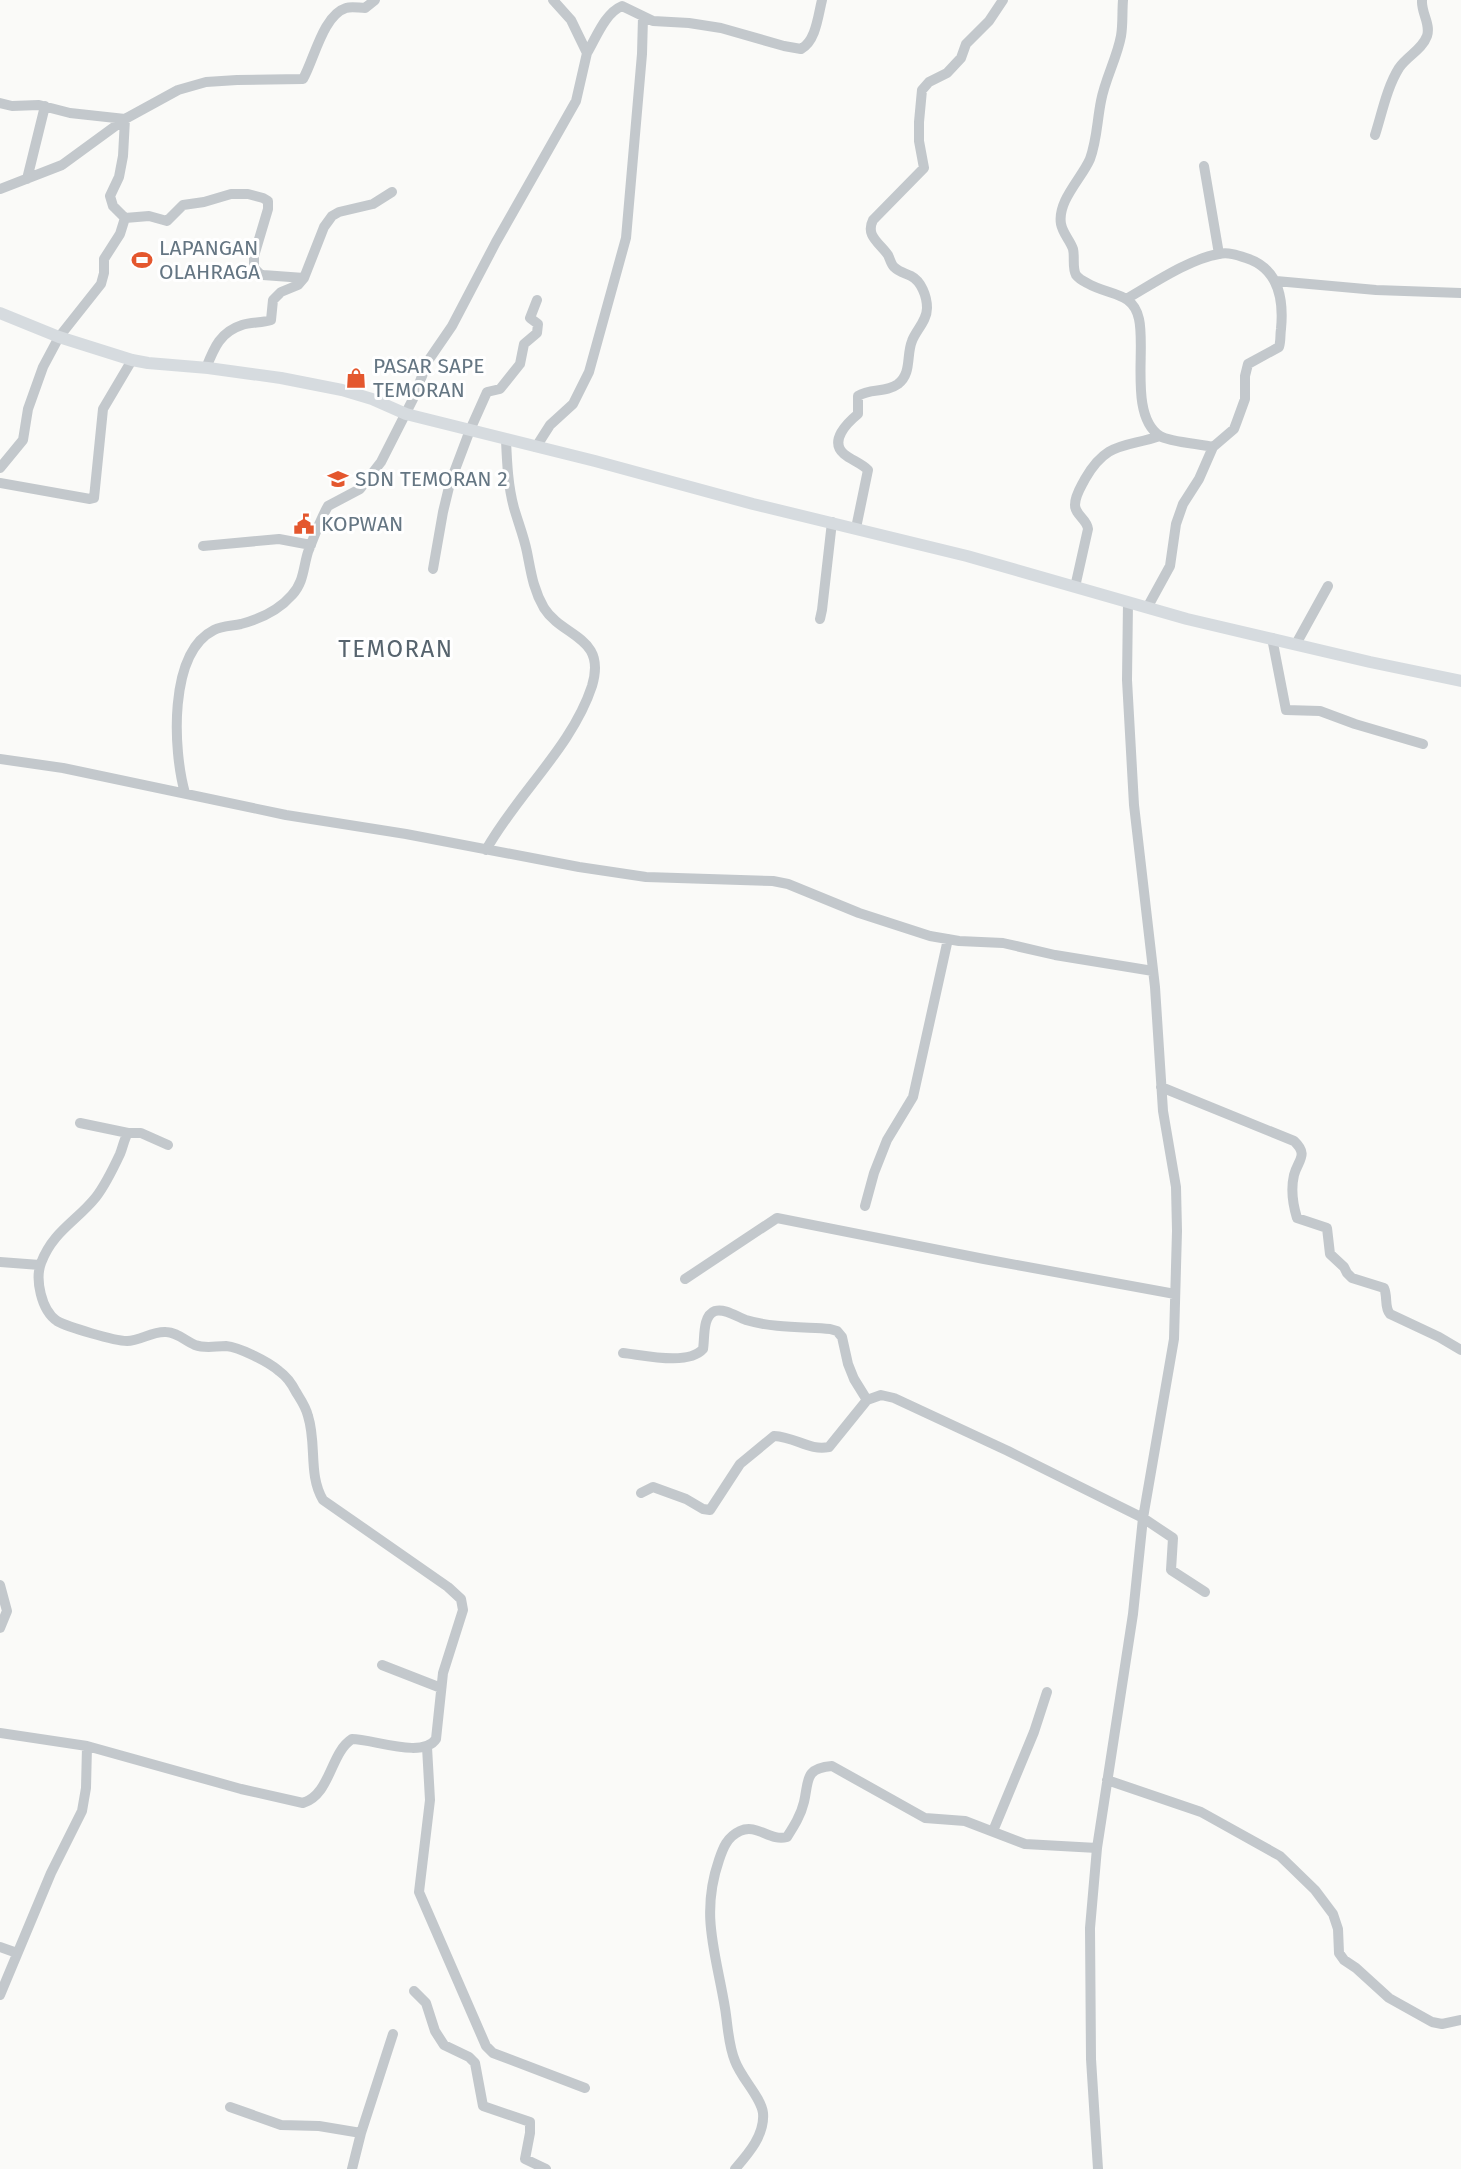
<svg xmlns="http://www.w3.org/2000/svg" width="1461" height="2169" font-family="'Fira Sans',sans-serif">
<style>
.lines{fill:none;stroke-linecap:round;stroke-linejoin:round}
.minor{stroke:#c3c8cc;stroke-width:10}
.major{stroke:#d6dbdf;stroke-width:12}
.labels{text-anchor:middle;dominant-baseline:central;stroke-width:6;stroke-linejoin:round;paint-order:stroke}
.poi-label{font-size:21px;fill:#657683;stroke:#fff;text-anchor:start}
.quarter-label{font-size:24px;letter-spacing:1.5px;fill:#57646e;stroke:#fff}
</style>
<rect width="100%" height="100%" fill="#fafaf8"/>
<g class="lines">
<path class="minor" d="M 1123,0 C 1122,12 1123,25 1121,36 C 1117,58 1105,79 1101,101 C 1097,121 1097,140 1090,159 C 1082,178 1057,201 1061,224 C 1063,234 1070,240 1073,249 C 1075,257 1072,268 1076,275 C 1079,279 1083,281 1087,283 C 1109,296 1133,291 1139,319 C 1146,349 1129,416 1160,436 C 1169,442 1201,444 1213,447
M 587,53 C 596,38 605,13 622,6 L 653,21 L 689,23 L 721,28 L 784,46 L 801,49 C 816,41 818,16 822,0
M 0,103 L 12,106 L 39,105 L 70,113 L 125,119 L 123,156 L 119,177 L 110,196 L 113,206 L 125,218 L 120,234 L 104,259 L 104,273 L 101,284 L 59,337 L 43,367 L 28,409 L 23,440 L 0,468
M 1375,135 C 1382,113 1387,87 1399,68 C 1407,56 1422,50 1427,36 C 1431,24 1421,13 1422,0
M 1204,166 L 1219,254
M 27,179 L 45,106
M 0,189 L 62,165 L 125,119 L 178,90 L 206,82 L 237,80 L 303,79 C 314,60 323,15 346,8 C 352,6 359,8 365,8 L 375,0
M 125,218 L 149,216 L 167,221 L 183,205 L 204,202 L 231,194 L 248,194 L 263,198 L 268,201 L 268,209 L 254,256 L 254,268 L 260,274 L 263,275 L 304,278
M 1276,281 L 1376,290 L 1461,293
M 1128,298 C 1154,283 1189,259 1219,254 C 1228,252 1237,255 1246,258 C 1278,268 1284,298 1281,329 C 1280,335 1281,341 1279,347 L 1248,364 L 1245,376 L 1245,399 L 1237,421 L 1234,429 L 1213,447 L 1199,479 L 1183,504 L 1176,524 L 1170,566 L 1147,608
M 206,368 C 214,348 220,332 242,325 C 251,322 262,323 271,320 L 273,300 L 281,292 L 298,285 L 304,278 L 324,227 L 332,216 L 339,212 L 373,204 L 392,192
M 536,447 L 550,425 L 573,404 L 589,372 L 626,238 L 642,54 L 643,17
M 0,483 L 90,499 L 94,498 L 103,409 L 132,360
M 856,528 L 868,470 C 861,463 851,460 844,454 C 829,441 847,423 858,414 L 858,396 C 870,388 886,393 898,384 C 912,373 906,356 912,341 C 916,330 927,321 927,308 C 927,296 921,281 911,276 C 905,273 899,272 894,267 C 891,264 890,259 888,255 C 880,243 865,236 873,220 L 924,168 L 919,141 L 919,122 L 922,90 L 929,82 L 947,73 L 961,58 L 966,44 L 989,21 L 1003,0
M 203,546 L 279,539 L 311,545
M 433,569 L 443,512 L 450,483 L 470,430 L 487,392 L 500,389 L 520,364 L 524,344 L 537,333 L 538,324 L 530,318 L 537,300
M 1075,587 L 1088,529 C 1087,519 1075,515 1075,505 C 1075,495 1081,487 1085,479 C 1107,441 1124,448 1160,436
M 820,619 L 822,610 L 832,522
M 1272,638 L 1286,710 L 1320,711 L 1355,724 L 1423,744
M 1296,644 L 1328,586
M 0,759 L 63,768 L 286,815 L 406,834 L 579,867 L 646,877 L 773,881 L 788,884 L 859,913 L 930,936 L 959,941 L 1003,943 L 1055,955 L 1153,971
M 185,793 C 173,751 168,653 214,630 C 222,626 232,626 241,624 C 260,619 279,610 292,595 C 304,582 303,568 308,552 C 314,537 320,520 328,506 L 360,489 L 381,462 L 413,399 L 428,361 L 452,326 L 496,242 L 576,101 L 587,53 L 571,20 L 553,0
M 486,850 C 517,794 572,747 592,686 C 607,636 563,638 544,608 C 533,589 531,572 527,552 C 524,537 518,522 514,508 C 508,486 507,463 506,440
M 1161,1087 L 1294,1141 C 1309,1155 1298,1160 1294,1175 C 1291,1188 1293,1205 1297,1218 L 1327,1228 L 1330,1254 L 1344,1267 L 1347,1273 L 1352,1278 L 1384,1288 C 1388,1297 1384,1307 1390,1314 L 1439,1337 L 1461,1350
M 80,1123 L 128,1133
M 865,1206 L 874,1173 L 887,1140 L 913,1097 L 948,939
M 0,1262 L 40,1265
M 685,1279 L 777,1218 L 984,1259 L 1175,1294
M 623,1353 C 643,1355 688,1366 703,1349 C 705,1338 702,1316 715,1311 C 725,1308 737,1317 746,1320 C 773,1328 803,1327 830,1329 L 837,1331 L 842,1337 L 848,1364 L 854,1379 L 867,1400
M 641,1493 L 653,1487 L 686,1499 L 703,1509 L 710,1510 L 740,1464 L 774,1436 C 796,1437 809,1451 829,1447 L 867,1400 L 881,1395 L 894,1398 L 1008,1451 L 1143,1518 L 1173,1538 L 1171,1570 L 1205,1592
M 0,1585 L 7,1611 L 0,1628
M 382,1665 L 441,1688
M 0,1733 L 87,1746 L 241,1789 L 303,1803 C 331,1794 330,1753 352,1739 C 373,1739 423,1759 436,1739 L 443,1673 L 463,1610 L 461,1599 L 448,1587 L 323,1500 C 308,1475 317,1444 308,1416 C 306,1407 301,1400 296,1392 C 292,1384 286,1376 279,1371 C 269,1362 239,1347 226,1346 C 215,1346 206,1349 195,1345 C 185,1341 177,1332 166,1332 C 152,1331 140,1341 127,1341 C 114,1341 68,1327 57,1321 C 41,1310 35,1279 41,1263 C 53,1231 77,1221 96,1197 C 106,1184 113,1169 120,1154 C 123,1147 124,1139 128,1133 L 141,1133 L 168,1145
M 427,1747 L 430,1800 L 419,1892 L 486,2046 L 493,2053 L 585,2088
M 1107,1780 L 1201,1812 L 1280,1856 L 1315,1890 L 1333,1914 L 1338,1929 L 1339,1953 L 1344,1960 L 1356,1968 L 1389,1998 L 1432,2022 L 1442,2024 L 1461,2020
M 993,1831 L 1034,1732 L 1047,1692
M 0,1947 L 17,1953
M 414,1991 L 426,2003 L 435,2031 L 444,2045 L 469,2057 L 475,2063 L 483,2106 L 530,2122 L 530,2133 L 525,2159 L 546,2169
M 0,1995 L 51,1873 L 82,1811 L 86,1788 L 87,1746
M 230,2107 L 281,2125 L 319,2126 L 361,2133
M 352,2169 L 361,2133 L 393,2034
M 735,2169 C 748,2154 765,2135 763,2113 C 761,2097 741,2078 735,2061 C 728,2044 728,2026 725,2008 C 716,1953 700,1915 719,1860 C 723,1848 727,1837 740,1831 C 757,1823 770,1842 787,1837 C 794,1826 801,1815 804,1802 C 809,1781 804,1768 832,1766 L 925,1818 L 965,1821 L 1025,1844 L 1097,1848
M 1098,2169 L 1091,2059 L 1090,1928 L 1097,1848 L 1133,1614 L 1143,1518 L 1174,1339 L 1177,1231 L 1176,1187 L 1163,1111 L 1155,987 L 1134,805 L 1127,680 L 1128,602"/>
<path class="major" d="M 0,313 L 59,337 L 132,360 L 148,363 L 208,368 L 281,378 L 342,390 L 372,399 L 406,414 L 595,461 L 753,504 L 967,556 L 1187,619 L 1370,662 L 1461,681"/>
</g>
<defs>
<g id="stadium-bare" transform="scale(1.62)"><path d="M0-5a6.5 5 0 1 0 0 10a6.5 5 0 1 0 0-10ZM-3.5-1.8h7v3.6h-7Z" fill="#e4572e" stroke="#fff" stroke-width="2.5" paint-order="stroke"/></g>
<g id="shop-bare" transform="scale(1.62)"><path d="M-5-2.5h2.3a2.7 3.5 0 0 1 5.4 0H5L5.5 6h-11ZM-1.5-2.5h3a1.5 2.3 0 0 0-3 0Z" fill="#e4572e" stroke="#fff" stroke-width="2.5" paint-order="stroke"/></g>
<g id="school-bare" transform="scale(1.62)"><path d="M0-5L7-2L0 1L-7-2ZM-4 1L0 2.5L4 1V4Q0 6-4 4Z" fill="#e4572e" stroke="#fff" stroke-width="2.5" paint-order="stroke"/></g>
<g id="civic-bare" transform="scale(1.62)"><path d="M-.6-6.5H3V-4.5H.6V-3L4-1V1h2V6H-6V1h2V-1L-.6-3ZM-1.2 2.5V6h2.4V2.5Z" fill="#e4572e" stroke="#fff" stroke-width="2.5" paint-order="stroke"/></g>
</defs>
<g fill-rule="evenodd">
<use href="#stadium-bare" x="142" y="260"/>
<use href="#shop-bare" x="356" y="378"/>
<use href="#school-bare" x="338" y="479"/>
<use href="#civic-bare" x="304" y="524"/>
</g>
<g class="labels">
<g class="poi-label">
<text x="159" y="248">LAPANGAN<tspan x="159" dy="24">OLAHRAGA</tspan></text>
<text x="373" y="366">PASAR SAPE<tspan x="373" dy="24">TEMORAN</tspan></text>
<text x="355" y="479">SDN TEMORAN 2</text>
<text x="321" y="524">KOPWAN</text>
</g>
<g class="quarter-label">
<text x="396" y="649">TEMORAN</text>
</g>
</g>
</svg>
